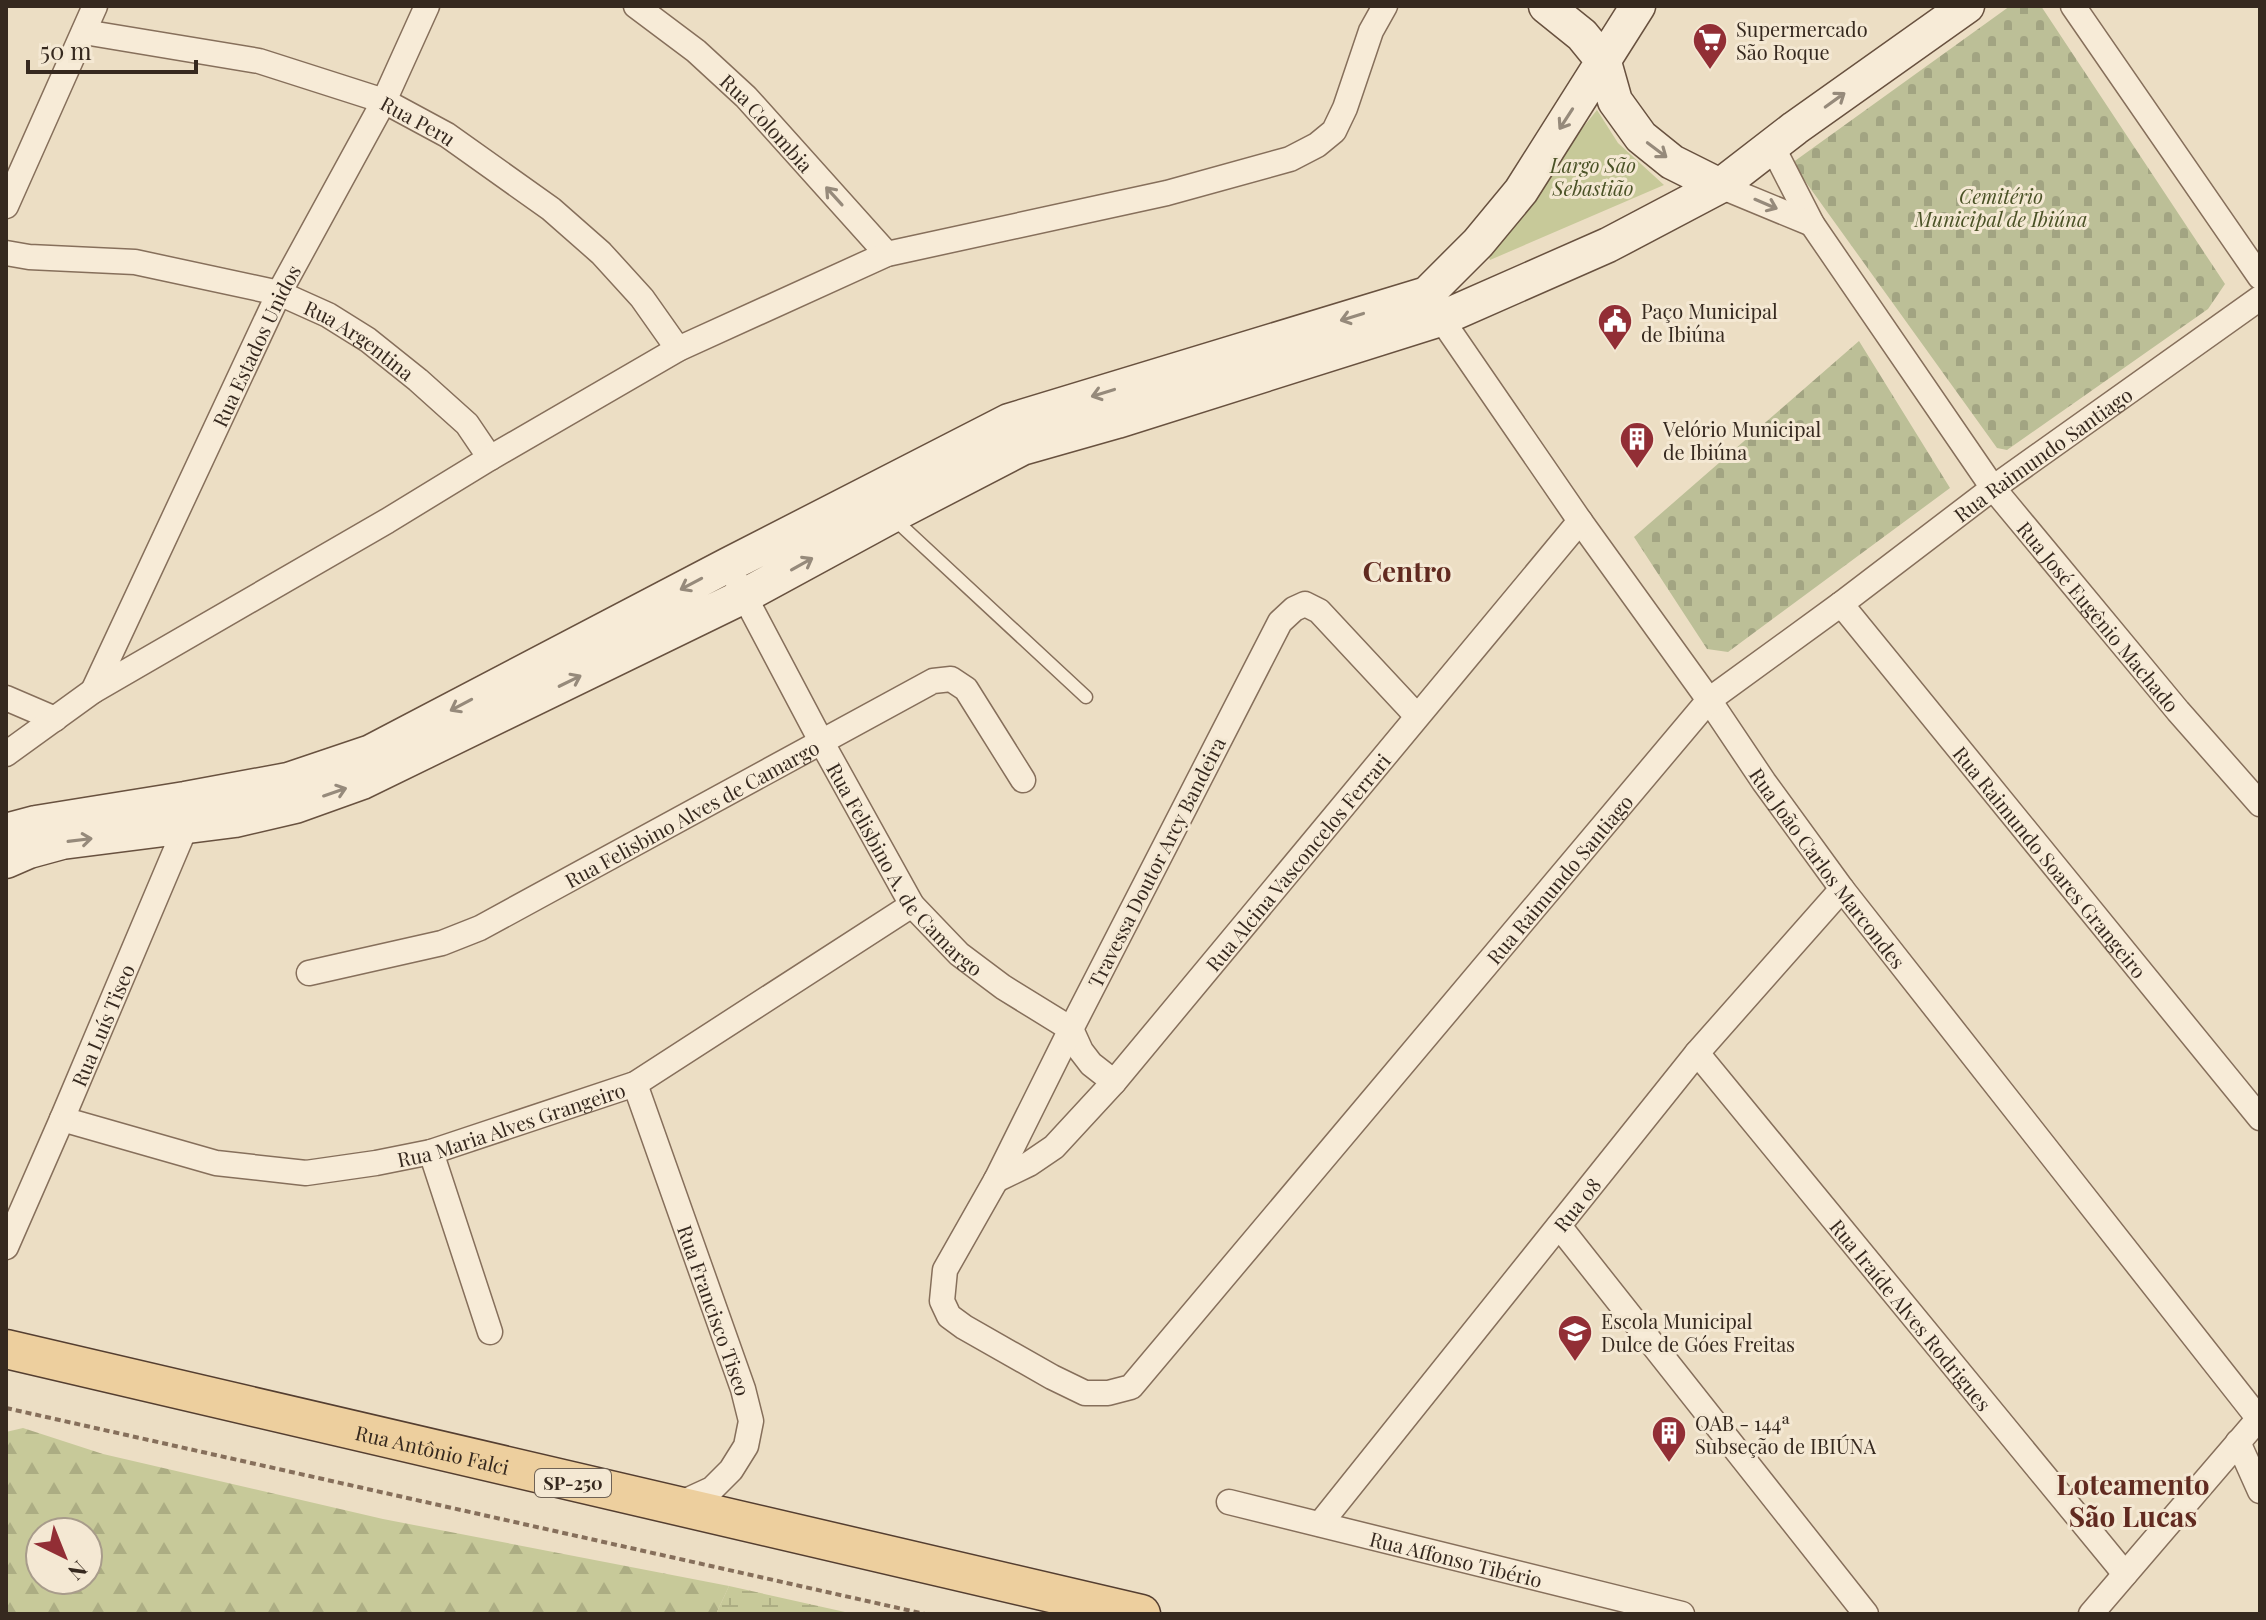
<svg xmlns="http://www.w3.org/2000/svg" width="2266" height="1620" font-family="'Playfair Display',serif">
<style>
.forest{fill:url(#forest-firs);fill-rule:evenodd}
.wetland{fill:url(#wetland-marsh)}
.cemetery{fill:url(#cemetery-stones)}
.green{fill:#c7c999}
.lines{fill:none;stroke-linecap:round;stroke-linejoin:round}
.lane-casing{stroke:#866f5b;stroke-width:15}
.street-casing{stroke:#866f5b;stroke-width:27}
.secondary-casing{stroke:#68513f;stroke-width:37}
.primary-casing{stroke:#543e30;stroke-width:41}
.path{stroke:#866f5b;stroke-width:4;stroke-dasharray:6 4;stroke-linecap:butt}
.lane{stroke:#f7ebd7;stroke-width:12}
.street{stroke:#f7ebd7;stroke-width:24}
.secondary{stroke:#f7ebd7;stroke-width:34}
.primary{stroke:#edcf9e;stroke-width:38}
.oneway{stroke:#968a7b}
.labels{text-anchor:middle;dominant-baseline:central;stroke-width:6;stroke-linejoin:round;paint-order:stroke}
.shield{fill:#f4e8d3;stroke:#6f6255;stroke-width:2}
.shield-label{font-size:18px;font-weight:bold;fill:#36291f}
.poi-label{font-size:20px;fill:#36291f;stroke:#f4e8d3;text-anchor:start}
.street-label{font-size:20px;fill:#36291f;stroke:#f4e8d3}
.park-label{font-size:20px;font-style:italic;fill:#4a5226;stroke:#f4e8d3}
.district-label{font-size:28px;font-weight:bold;fill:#612a20;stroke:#f4e8d3}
</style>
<defs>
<pattern id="forest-firs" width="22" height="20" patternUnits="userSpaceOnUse" patternTransform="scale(2)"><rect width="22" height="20" fill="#c7c999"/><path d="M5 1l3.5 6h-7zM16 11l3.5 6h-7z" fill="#acad83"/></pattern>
<pattern id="wetland-marsh" width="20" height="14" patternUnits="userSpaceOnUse" patternTransform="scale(2)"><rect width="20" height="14" fill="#c7c999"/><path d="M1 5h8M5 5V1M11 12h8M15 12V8" fill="none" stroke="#acad83"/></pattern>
<pattern id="cemetery-stones" width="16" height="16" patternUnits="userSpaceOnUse" patternTransform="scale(2)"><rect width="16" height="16" fill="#bcbf97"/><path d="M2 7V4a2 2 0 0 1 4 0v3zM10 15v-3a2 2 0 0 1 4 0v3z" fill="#a2a482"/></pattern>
</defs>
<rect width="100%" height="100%" fill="#ecdec4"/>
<path class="forest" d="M 23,1428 L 103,1454 L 383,1519 L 729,1586 L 716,1614 L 6,1614 L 6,1432 ZM 40,1532 L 88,1532 L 88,1580 L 40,1580 Z"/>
<path class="wetland" d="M 729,1586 L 854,1614 L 716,1614 Z"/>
<path class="cemetery" d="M 2010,6 L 2041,6 L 2225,284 L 2208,309 L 2007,450 L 1997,448 L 1792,163 Z
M 1859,341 L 1950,488 L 1728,652 L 1707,649 L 1634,537 Z"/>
<path class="green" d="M 1597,110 L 1618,143 L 1664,185 L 1490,260 L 1486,248 Z"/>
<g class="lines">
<g class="lane-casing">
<path id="lane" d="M 892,517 L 1086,697"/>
</g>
<g class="street-casing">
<g id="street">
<path id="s1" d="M 636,6 L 696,51 L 746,97 L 887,254"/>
<path d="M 2073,6 L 2260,277"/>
<path id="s2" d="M 84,32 L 259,61 L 384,101 L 447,135 L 551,209 L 601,253 L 642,298 L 678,349"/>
<path id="s3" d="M 1772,146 L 1812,224 L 1993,488 L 2178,711 L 2260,804"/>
<path d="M 1720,186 L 1812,224"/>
<path d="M 6,206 L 95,6"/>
<path id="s4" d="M 6,253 L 29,257 L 135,262 L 279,293 L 328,315 L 368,340 L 418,380 L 467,424 L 490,458"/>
<path id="s5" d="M 1433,307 L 1580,521 L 1709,700 L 1764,782 L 1842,889 L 2259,1419"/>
<path id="s6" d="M 738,584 L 821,741 L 912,905 L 959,954 L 1003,987 L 1071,1029 L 1081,1051 L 1091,1064 L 1114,1082"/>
<path id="s7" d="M 1841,604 L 2260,1118"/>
<path id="s8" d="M 93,691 L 279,293 L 384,101 L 427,6"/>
<path d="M 6,698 L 55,719"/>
<path id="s9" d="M 1416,715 L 1319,611 L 1305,604 L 1294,609 L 1280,622 L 1071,1029 L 996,1180 L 945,1270 L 942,1301 L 949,1316 L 964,1327 L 1052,1377 L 1085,1393 L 1108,1393 L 1131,1387 L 1709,700 L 1841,604 L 1993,488 L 2260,298"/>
<path d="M 6,754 L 93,691 L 387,521 L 490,458 L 678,349 L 887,254 L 1167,193 L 1290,159 L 1317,145 L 1334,131 L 1345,108 L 1371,31 L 1385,6"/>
<path id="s10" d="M 309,973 L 442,943 L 480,928 L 933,681 L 951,679 L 966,689 L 1023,780"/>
<path id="s11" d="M 1697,1053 L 2125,1574"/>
<path id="s12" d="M 635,1084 L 743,1389 L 751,1421 L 746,1446 L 731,1470 L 712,1489 L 675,1506"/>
<path id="s13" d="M 62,1119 L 216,1163 L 306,1173 L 376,1163 L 431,1152 L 635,1084 L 912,905"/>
<path d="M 431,1152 L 490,1332"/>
<path id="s14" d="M 996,1180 L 1029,1164 L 1054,1147 L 1114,1082 L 1580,521"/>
<path d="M 1559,1226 L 1866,1614"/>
<path id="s15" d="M 6,1247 L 62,1119 L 186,826 L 185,814"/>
<path d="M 2238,1442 L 2260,1491"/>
<path id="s16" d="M 1229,1502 L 1682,1614"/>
<path id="s17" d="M 1320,1524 L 1697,1053 L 1842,889"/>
<path d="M 2091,1614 L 2260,1417"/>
</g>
</g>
<g class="secondary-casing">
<path id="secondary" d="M 1546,6 L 1582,35 L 1604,62 L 1615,101 L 1641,137 L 1672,162 L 1720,186
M 6,831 L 36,823 L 185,799 L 288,780 L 371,752 L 728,565 L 1009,421 L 1427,294 L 1478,243 L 1521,191 L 1638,6
M 6,861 L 29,851 L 62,842 L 235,820 L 295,806 L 362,782 L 744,596 L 891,516 L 1022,448 L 1117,421 L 1440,319 L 1608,245 L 1720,186 L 1795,128 L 1967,6"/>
</g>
<g class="primary-casing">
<g id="primary">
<path id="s18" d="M 6,1349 L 1141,1614"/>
</g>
</g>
<path class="path" d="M 6,1408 L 925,1614"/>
<use href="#lane" class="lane"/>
<use href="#street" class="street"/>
<use href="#secondary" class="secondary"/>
<use href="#primary" class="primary"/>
</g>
<defs><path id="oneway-shaft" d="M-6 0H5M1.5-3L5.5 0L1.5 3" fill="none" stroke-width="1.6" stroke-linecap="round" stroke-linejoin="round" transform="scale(2)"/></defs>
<g class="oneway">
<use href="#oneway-shaft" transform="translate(1835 100) rotate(-36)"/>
<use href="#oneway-shaft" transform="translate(1566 119) rotate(123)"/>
<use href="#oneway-shaft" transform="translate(1657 150) rotate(37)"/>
<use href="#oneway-shaft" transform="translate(834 196) rotate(-132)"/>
<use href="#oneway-shaft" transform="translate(1766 204) rotate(23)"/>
<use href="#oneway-shaft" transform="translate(1352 317) rotate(163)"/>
<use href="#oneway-shaft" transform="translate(1103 393) rotate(163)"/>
<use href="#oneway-shaft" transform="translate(802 564) rotate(-29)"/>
<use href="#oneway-shaft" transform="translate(691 584) rotate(152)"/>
<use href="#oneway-shaft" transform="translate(570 681) rotate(-26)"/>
<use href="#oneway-shaft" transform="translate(461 705) rotate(152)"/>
<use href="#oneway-shaft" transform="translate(335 792) rotate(-19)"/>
<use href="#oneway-shaft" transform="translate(80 840) rotate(-7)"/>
</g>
<defs>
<g id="supermarket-pin" transform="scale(1.8)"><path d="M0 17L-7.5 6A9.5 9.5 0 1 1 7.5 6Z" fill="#922e35" stroke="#f4e8d3"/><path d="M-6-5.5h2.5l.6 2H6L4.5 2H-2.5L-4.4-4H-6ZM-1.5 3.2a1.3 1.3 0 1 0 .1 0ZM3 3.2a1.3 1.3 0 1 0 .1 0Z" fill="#fff"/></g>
<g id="civic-pin" transform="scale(1.8)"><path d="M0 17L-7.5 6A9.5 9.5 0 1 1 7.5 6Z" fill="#922e35" stroke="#f4e8d3"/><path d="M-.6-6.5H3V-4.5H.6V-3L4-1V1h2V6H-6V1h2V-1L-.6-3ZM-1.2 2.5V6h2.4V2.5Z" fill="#fff"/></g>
<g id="building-pin" transform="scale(1.8)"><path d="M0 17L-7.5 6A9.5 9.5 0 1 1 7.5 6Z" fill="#922e35" stroke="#f4e8d3"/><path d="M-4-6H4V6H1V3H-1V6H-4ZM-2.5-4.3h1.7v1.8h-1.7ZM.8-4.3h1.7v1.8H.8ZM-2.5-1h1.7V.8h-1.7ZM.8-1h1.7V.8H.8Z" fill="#fff"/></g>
<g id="school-pin" transform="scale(1.8)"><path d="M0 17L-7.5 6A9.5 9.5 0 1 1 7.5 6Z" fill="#922e35" stroke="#f4e8d3"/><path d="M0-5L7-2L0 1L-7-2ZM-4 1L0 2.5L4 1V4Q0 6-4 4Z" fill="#fff"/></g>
</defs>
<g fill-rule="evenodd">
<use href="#supermarket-pin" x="1710" y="40"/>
<use href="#civic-pin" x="1615" y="321"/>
<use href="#building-pin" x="1637" y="439"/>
<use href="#school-pin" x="1575" y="1332"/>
<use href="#building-pin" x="1669" y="1433"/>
</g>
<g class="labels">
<rect class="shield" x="535" y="1469" width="76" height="28" rx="6"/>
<g class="shield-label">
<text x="573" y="1483">SP-250</text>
</g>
<g class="poi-label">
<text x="1736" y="28">Supermercado<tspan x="1736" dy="23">São Roque</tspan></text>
<text x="1641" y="310">Paço Municipal<tspan x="1641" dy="23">de Ibiúna</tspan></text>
<text x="1663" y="428">Velório Municipal<tspan x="1663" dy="23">de Ibiúna</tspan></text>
<text x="1601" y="1320">Escola Municipal<tspan x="1601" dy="23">Dulce de Góes Freitas</tspan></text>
<text x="1695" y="1422">OAB - 144ª<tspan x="1695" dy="23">Subseção de IBIÚNA</tspan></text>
</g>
<g class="street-label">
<text stroke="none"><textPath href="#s2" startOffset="348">Rua Peru</textPath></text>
<text stroke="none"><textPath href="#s1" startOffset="176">Rua Colombia</textPath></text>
<text stroke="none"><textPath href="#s4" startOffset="370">Rua Argentina</textPath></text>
<text stroke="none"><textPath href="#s8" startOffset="382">Rua Estados Unidos</textPath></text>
<text stroke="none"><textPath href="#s9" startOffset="2482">Rua Raimundo Santiago</textPath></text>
<text stroke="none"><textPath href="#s3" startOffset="574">Rua José Eugênio Machado</textPath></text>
<text stroke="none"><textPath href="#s10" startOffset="418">Rua Felisbino Alves de Camargo</textPath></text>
<text stroke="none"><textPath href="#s14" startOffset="442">Rua Alcina Vasconcelos Ferrari</textPath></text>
<text stroke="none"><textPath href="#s7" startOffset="332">Rua Raimundo Soares Grangeiro</textPath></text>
<text transform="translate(1156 862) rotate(-63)">Travessa Doutor Arcy Bandeira</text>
<text stroke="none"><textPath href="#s6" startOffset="332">Rua Felisbino A. de Camargo</textPath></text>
<text stroke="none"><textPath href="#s5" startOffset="686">Rua João Carlos Marcondes</textPath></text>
<text stroke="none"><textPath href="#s9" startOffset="1834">Rua Raimundo Santiago</textPath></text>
<text stroke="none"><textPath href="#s15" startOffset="242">Rua Luís Tiseo</textPath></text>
<text stroke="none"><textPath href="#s13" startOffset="462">Rua Maria Alves Grangeiro</textPath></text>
<text stroke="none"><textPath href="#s17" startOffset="410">Rua 08</textPath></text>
<text stroke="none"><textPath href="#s12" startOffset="240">Rua Francisco Tiseo</textPath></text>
<text stroke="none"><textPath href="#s11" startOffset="338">Rua Iraíde Alves Rodrigues</textPath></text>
<text stroke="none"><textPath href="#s18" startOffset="438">Rua Antônio Falci</textPath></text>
<text stroke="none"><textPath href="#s16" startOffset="234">Rua Affonso Tibério</textPath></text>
</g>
<g class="park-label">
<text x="1593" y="164">Largo São<tspan x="1593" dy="23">Sebastião</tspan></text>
<text x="2001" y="195">Cemitério<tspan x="2001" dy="23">Municipal de Ibiúna</tspan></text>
</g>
<g class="district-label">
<text x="1407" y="570">Centro</text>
<text x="2133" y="1483">Loteamento<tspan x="2133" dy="32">São Lucas</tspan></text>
</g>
</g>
<rect width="2266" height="1620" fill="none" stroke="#36291f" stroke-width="16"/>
<g transform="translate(64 1556) rotate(137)"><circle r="38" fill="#f4e8d3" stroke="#a89c8b" stroke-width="2"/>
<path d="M0-6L14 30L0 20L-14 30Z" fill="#922e35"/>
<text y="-12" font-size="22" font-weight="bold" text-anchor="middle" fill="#36291f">N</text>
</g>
<path d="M28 60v12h168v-12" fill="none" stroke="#36291f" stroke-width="4"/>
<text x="40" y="60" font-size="24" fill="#36291f" stroke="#f4e8d3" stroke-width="6" paint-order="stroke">50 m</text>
</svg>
